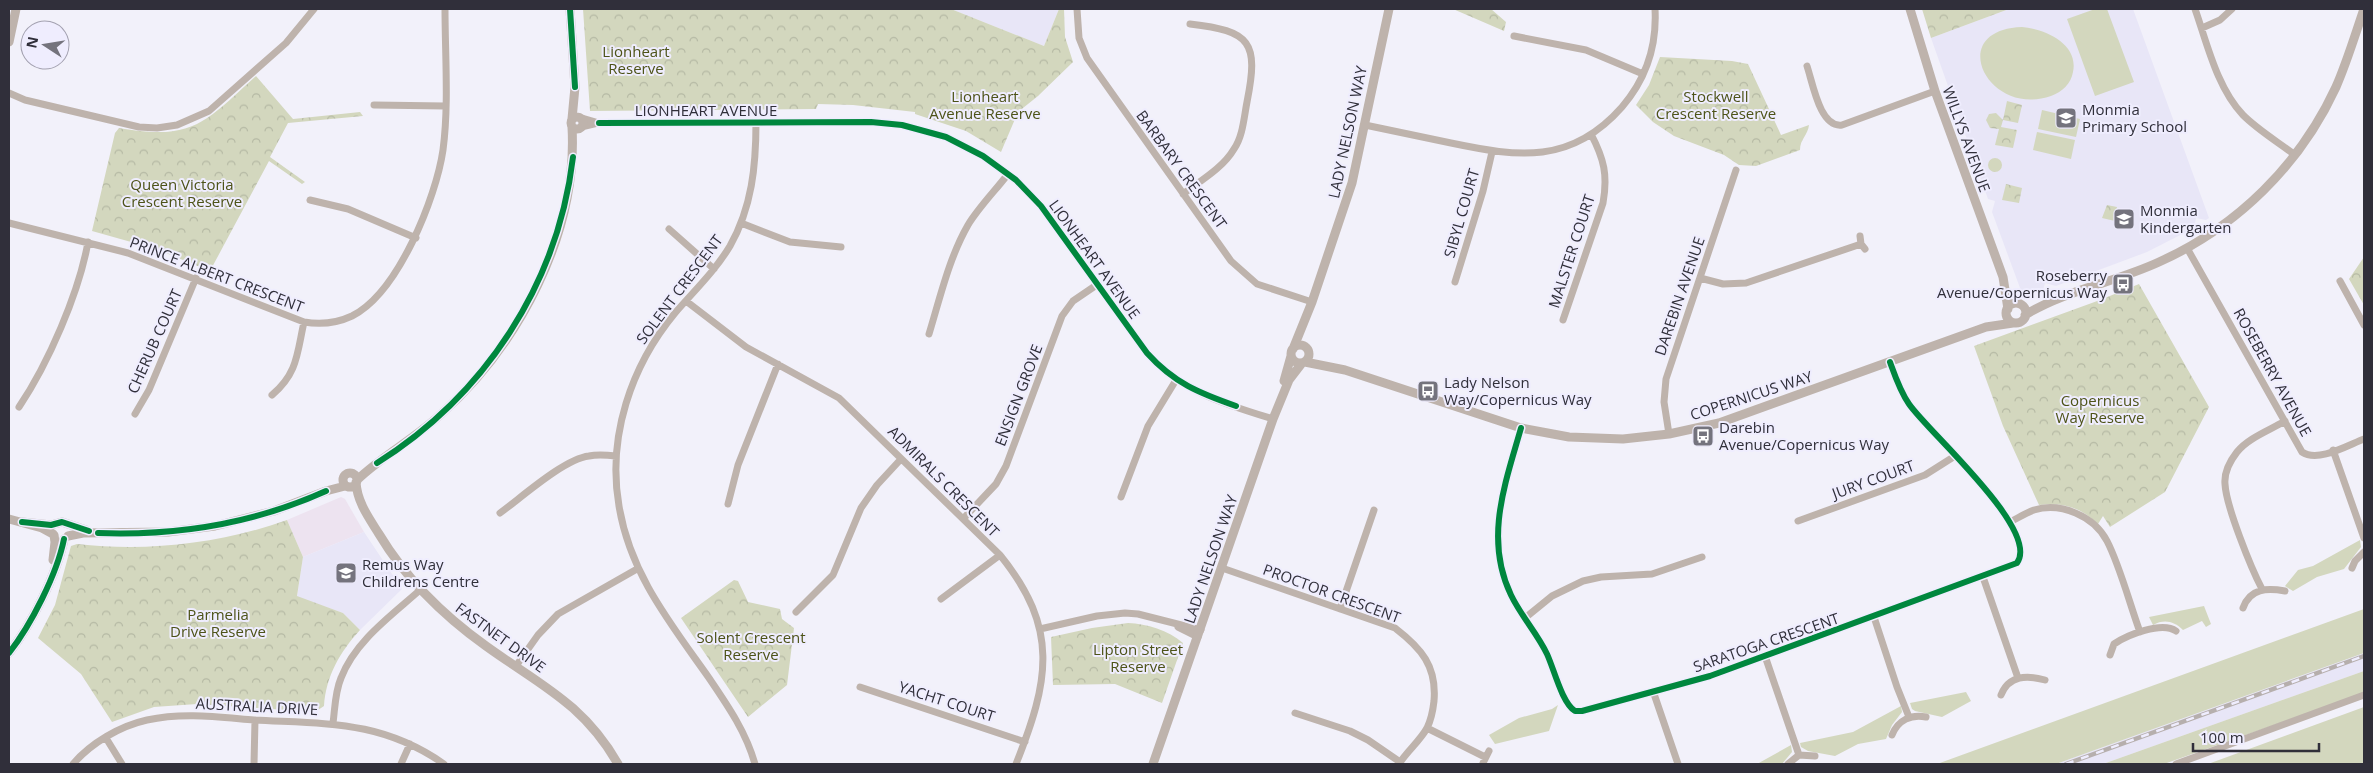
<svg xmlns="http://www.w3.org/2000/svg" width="2373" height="773" font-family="'Open Sans',sans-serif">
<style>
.commercial{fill:#ede3f0}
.built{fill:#e8e6f7}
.grass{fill:#d3d7be}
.park{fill:url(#park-crowns)}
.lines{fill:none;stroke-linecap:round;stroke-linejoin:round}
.minor{stroke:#beb3ac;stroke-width:7}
.tertiary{stroke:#beb3ac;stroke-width:9}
.rail-casing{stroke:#b6afad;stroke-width:4.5}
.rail{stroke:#efedfe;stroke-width:2.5;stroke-dasharray:8;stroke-linecap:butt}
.cycleway-casing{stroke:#efedfe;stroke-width:9}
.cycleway{stroke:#00873e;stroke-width:6}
.labels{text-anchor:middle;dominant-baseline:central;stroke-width:4;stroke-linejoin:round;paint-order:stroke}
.park-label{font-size:15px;fill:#4d5318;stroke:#efedfe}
.poi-label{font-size:15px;fill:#302f3a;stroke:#efedfe;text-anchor:start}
.street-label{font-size:15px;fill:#302f3a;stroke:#efedfe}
</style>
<defs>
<pattern id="park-crowns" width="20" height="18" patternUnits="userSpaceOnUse" patternTransform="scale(1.25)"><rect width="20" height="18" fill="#d3d7be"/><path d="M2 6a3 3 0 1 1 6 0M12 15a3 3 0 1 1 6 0" fill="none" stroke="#b5b9a4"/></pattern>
</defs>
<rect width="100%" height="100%" fill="#f2f1fa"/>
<path class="commercial" d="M 341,497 L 345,499 L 364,532 L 303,557 L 287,520 Z"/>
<path class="built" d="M 951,9 L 1059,9 L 1044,46 Z
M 2009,9 L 2133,9 L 2209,218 L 2206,220 L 2196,218 L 2194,228 L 2147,252 L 2056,286 L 2045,283 L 2043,290 L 2025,297 L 2023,296 L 1992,212 L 1995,201 L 1988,199 L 1931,38 Z
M 364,532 L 402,589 L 360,630 L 343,613 L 297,597 L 303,557 Z
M 2364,653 L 2364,671 L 2103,764 L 2056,764 Z"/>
<path class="grass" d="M 2095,9 L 2107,9 L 2134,82 L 2095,96 L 2067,19 Z
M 2022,27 C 2045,29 2079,44 2073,72 C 2071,84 2062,92 2051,96 C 1988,118 1944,30 2022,27 Z
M 2042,110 L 2080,119 L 2076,137 L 2038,129 Z
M 2037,132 L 2075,140 L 2071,159 L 2033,150 Z
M 2360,540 L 2361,547 L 2344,569 L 2317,577 L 2293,591 L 2285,586 L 2298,570 L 2313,566 Z
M 2204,606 L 2211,624 L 2206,627 L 2202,621 L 2183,630 C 2174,621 2164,619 2153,625 L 2149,617 Z
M 2364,609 L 2364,653 L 2056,764 L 1937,764 Z
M 2364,671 L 2364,693 L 2164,764 L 2103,764 Z
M 1966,692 L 1971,701 L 1942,717 L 1915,711 L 1912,709 L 1910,703 Z
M 1558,705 L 1549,731 L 1495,744 L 1489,735 L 1519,718 L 1552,709 Z
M 1901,706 L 1902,712 L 1892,725 L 1886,739 L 1858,744 L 1835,756 L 1808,751 L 1801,747 L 1800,743 L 1853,732 Z
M 2364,707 L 2364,764 L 2208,764 Z
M 1791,745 L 1792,752 L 1782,764 L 1757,764 Z"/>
<path class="park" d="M 583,9 L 951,9 L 1044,46 L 1059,9 L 1064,9 L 1065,37 L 1073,62 L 1038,96 L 1018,112 L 1001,152 L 966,131 L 915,114 L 915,112 L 853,105 L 818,104 L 816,109 L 590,111 Z
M 1453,9 L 1491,9 L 1506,22 L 1504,31 Z
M 1922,9 L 2009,9 L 1931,38 Z
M 1660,57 L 1732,61 L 1748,64 L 1781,135 L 1809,125 C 1808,135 1800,139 1800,150 L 1756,166 L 1739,165 L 1724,155 L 1674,136 L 1653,122 L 1636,105 L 1649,85 Z
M 256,76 L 293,119 L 360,112 L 363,116 L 288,123 L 270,157 L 305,182 L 302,184 L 269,161 L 210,271 L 156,249 L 92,231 L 115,133 L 119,128 C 193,141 204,123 256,76 Z
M 2007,101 L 2022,105 L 2018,123 L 2003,120 Z
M 1996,113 L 2003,120 L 2001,127 L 2017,130 L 2013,148 L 1995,145 L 1999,129 L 1990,128 L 1986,120 L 1989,114 Z
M1988 165a7 7 0 1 1 14 0a7 7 0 1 1-14 0Z
M 2006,184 L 2022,188 L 2019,203 L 2002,200 Z
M 2107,205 L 2117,207 L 2115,221 L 2102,218 Z
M 2364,257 L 2364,305 L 2349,279 Z
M 2139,284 L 2209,407 L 2165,492 L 2110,527 L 2103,516 L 2098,524 C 2080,507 2063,502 2039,505 L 2003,426 L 1974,346 L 2100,300 Z
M 287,520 L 303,557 L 297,596 L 343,613 L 360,630 C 340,652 326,676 324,706 L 315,712 L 197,704 L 154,707 L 112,722 L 81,674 L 38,638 L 55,605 L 71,546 L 77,544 C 147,552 220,544 287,520 Z
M 734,580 L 738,581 L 748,602 L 780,609 L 782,619 L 794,628 L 787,685 L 748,717 L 681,618 Z
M 1128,623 C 1147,624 1168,630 1183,643 L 1162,703 L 1115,684 L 1053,685 L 1051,637 L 1092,628 Z"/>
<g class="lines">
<path class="minor" d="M 1077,9 L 1079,38 L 1087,58 L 1231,261 L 1257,284 L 1312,302
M 2195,9 C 2207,43 2217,88 2243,115 C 2258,130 2278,142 2295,155
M 2202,28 L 2220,20 L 2232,9
M 1514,36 L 1586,50 L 1643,74
M 1807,66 C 1813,84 1820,128 1842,125 L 1935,91
M 9,93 L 25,100 L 139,127 L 157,128 L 177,125 L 209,111 L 286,43 L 314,9
M 374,105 L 445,106
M 582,118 L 599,123 L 871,122 L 902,125 L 946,137 L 983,156 L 1016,180 L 1041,206 L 1147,353 C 1182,392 1224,404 1273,419
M 1365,125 C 1393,131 1422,137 1451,143 C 1518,157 1571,165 1622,107 C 1646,79 1657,45 1655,9
M 581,127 L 598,123
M 1183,194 C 1200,181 1223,168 1234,149 C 1243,136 1244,117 1247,102 C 1259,42 1251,31 1190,24
M 310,200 L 348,209 L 416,238
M 9,223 L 128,253 L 304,322 C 321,325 337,323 352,316 C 398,293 436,198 443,150 C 449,105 445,54 445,9
M 741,223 L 790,242 L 841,247
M 669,229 L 714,269
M 1860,236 L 1861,244 L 1865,249
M 2187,248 L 2302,452 C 2318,463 2348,445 2364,439
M 1700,278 L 1723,284 L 1746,283 L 1861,244
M 2340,281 L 2364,325
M 1455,282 L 1483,191 L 1492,152
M 686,301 L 746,347 L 839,398 L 1000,555 C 1060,629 1049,681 1016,764
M 1563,320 L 1603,203 C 1608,175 1604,159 1591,134
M 929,334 C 940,298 949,258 968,225 C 979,207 995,191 1008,174
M 272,395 C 298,373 297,353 304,322
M 19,407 C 48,364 79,293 88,242
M 135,414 L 149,390 L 196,278
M 1521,428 C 1505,484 1484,539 1511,595 C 1521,616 1537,633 1547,654 C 1554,669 1562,703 1575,711 L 1582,711 L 1710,676 L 2017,563 C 2041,530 1928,432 1909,404 C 1900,391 1895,376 1890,362
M 1669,434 L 1664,402 L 1666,379 L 1736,170
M 2333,450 L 2364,538
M 1121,497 L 1148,426 L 1176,380
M 728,504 L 738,465 L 778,364
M 500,513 C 522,497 564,459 589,456 C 598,454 607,455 616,456
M 963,519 L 996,484 L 1006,466 L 1062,316 L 1073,301 L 1098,284
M 1798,521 L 1925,475 L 1955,456
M 2010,522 C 2018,518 2026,513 2034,510 C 2061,502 2094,516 2107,541 C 2120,566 2130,605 2140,632
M 1222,568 L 1395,628 C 1421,648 1437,666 1434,701 C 1433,710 1431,720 1427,728 C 1420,741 1407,751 1399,764
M 2352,568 L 2355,561 L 2364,552
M 1983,577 L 2018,678
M 2262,589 C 2251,568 2226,506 2225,484 C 2224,473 2230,461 2237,452 C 2248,438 2270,430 2285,421
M 941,599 L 1000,555
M 2243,608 C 2250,588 2267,588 2285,591
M 1340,609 L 1374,510
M 796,612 L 833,575 L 861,508 L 877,485 L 901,459
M 1874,617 L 1897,687 L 1909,717
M 1525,618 L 1552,596 L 1583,581 L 1601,577 L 1652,574 L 1702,557
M 1178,627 L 1198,637
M 1040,629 L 1097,616 L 1125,613 L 1138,614 L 1201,630
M 2110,655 L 2114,644 C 2127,635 2162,621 2176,631
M 1765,656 L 1799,755
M 516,666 L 538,635 L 558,614 L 637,569
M 860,687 L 1025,742
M 1653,691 L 1678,764
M 2001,695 C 2009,675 2027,675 2045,680
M 1295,713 L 1350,731 L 1368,740 L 1400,762
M 333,723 C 335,708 335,692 341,678 C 355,641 392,615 420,590
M 1427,728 L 1485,757
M 1892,735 C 1898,720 1911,714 1926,717
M 106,738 L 122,764
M 1483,763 L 1489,751
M 73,764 C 91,743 120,726 147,720 C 183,712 218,717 254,720 C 326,724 381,720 444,764
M 254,764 L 255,720
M 401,764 L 410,744
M 755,764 C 746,732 728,706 709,678 C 671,624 630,574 619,506 C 607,437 631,366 675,313 C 694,291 715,271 730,246 C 752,207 756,166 756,122
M 1788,764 L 1799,755 L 1815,756
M 2176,764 L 2364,695"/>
<path class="tertiary" d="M 570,9 L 575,87 L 572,119
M 1910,9 L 1935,91 L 2003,277 L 2008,309
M 9,42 L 16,9
M571 123a6 6 0 1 1 12 0a6 6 0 1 1-12 0Z
M2006 313a10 10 0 1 1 20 0a10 10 0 1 1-20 0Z
M 2025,315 C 2066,290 2116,282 2159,262 C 2237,227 2300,165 2336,87 C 2347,62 2355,35 2364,9
M1291 354a9 9 0 1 1 18 0a9 9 0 1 1-18 0Z
M 1293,349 L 1312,302 L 1352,183 L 1389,9
M 1305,362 L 1345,370 L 1521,428 L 1569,437 L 1623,439 L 1669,434 L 1719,423 L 1986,327 L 2013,323
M 1284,381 L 1291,356
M343 480a7 7 0 1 1 14 0a7 7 0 1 1-14 0Z
M 357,480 C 382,456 414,439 440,415 C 519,345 578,233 572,127
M 356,482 C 357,502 369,518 379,534 C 406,579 444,616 486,646 C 540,685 583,703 618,764
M 9,519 L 42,528 L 53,534
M 22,522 L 51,525 L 62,522 L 86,530
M 68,536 L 83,533 L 168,532 L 215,526 L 274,511 L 326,491 L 345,486
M 53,560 L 55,542 L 54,535
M 9,653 C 31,625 57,574 64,539
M 1153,764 L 1273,419 L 1289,380 L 1302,363"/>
<g class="rail-casing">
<path id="rail" d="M 2066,764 L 2364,656"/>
</g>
<use href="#rail" class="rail"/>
<g class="cycleway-casing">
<path id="cycleway" d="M 570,9 L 575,87
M 599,123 L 871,122 L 902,125 L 946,137 L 983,156 L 1016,180 L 1041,206 L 1147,353 C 1174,383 1199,393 1236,406
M 1521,428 C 1505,484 1484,539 1511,595 C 1521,616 1537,633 1547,654 C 1554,669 1562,703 1575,711 L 1582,711 L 1710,676 L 2017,563 C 2041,530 1928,432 1909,404 C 1900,391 1895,376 1890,362
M 377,463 C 485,395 558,284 573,157
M 22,522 L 51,525 L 62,522 L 89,531
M 98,533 C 178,536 253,524 326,491
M 9,653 C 31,625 57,574 64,539"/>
</g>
<use href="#cycleway" class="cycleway"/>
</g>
<defs>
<g id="school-square" transform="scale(1.125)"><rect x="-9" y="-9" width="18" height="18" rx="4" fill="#74737d" stroke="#efedfe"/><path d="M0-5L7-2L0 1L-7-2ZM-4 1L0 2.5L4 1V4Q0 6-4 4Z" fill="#fff"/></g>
<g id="bus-square" transform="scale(1.125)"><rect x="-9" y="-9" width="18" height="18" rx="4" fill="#74737d" stroke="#efedfe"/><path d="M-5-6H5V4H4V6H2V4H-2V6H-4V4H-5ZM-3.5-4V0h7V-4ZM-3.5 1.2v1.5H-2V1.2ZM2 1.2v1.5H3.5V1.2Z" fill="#fff"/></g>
</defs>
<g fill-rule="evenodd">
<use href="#school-square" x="2066" y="118"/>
<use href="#school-square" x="2124" y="219"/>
<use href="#bus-square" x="2123" y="284"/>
<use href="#bus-square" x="1428" y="391"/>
<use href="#bus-square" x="1703" y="436"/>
<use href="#school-square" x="346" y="573"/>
</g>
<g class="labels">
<g class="park-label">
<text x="636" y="51">Lionheart<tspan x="636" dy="17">Reserve</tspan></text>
<text x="985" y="96">Lionheart<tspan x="985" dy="17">Avenue Reserve</tspan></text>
<text x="1716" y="96">Stockwell<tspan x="1716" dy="17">Crescent Reserve</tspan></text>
<text x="182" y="184">Queen Victoria<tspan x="182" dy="17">Crescent Reserve</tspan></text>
<text x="2100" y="400">Copernicus<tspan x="2100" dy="17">Way Reserve</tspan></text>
<text x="218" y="614">Parmelia<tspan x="218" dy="17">Drive Reserve</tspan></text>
<text x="751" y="637">Solent Crescent<tspan x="751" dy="17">Reserve</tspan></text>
<text x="1138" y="649">Lipton Street<tspan x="1138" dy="17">Reserve</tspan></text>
</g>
<g class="poi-label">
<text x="2082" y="109">Monmia<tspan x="2082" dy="17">Primary School</tspan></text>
<text x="2140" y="210">Monmia<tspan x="2140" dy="17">Kindergarten</tspan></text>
<text x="2107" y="275" text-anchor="end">Roseberry<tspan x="2107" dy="17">Avenue/Copernicus Way</tspan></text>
<text x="1444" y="382">Lady Nelson<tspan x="1444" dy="17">Way/Copernicus Way</tspan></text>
<text x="1719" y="427">Darebin<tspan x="1719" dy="17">Avenue/Copernicus Way</tspan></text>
<text x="362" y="564">Remus Way<tspan x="362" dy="17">Childrens Centre</tspan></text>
</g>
<g class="street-label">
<text x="706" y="110">LIONHEART AVENUE</text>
<text transform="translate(1347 132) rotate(-78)">LADY NELSON WAY</text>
<text transform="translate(1967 139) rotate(70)">WILLYS AVENUE</text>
<text transform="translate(1182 169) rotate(54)">BARBARY CRESCENT</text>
<text transform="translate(1461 213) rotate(-74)">SIBYL COURT</text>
<text transform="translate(1571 251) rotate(-72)">MALSTER COURT</text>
<text transform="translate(1095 259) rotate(54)">LIONHEART AVENUE</text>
<text transform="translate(217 274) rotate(21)">PRINCE ALBERT CRESCENT</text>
<text transform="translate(679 289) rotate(-53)">SOLENT CRESCENT</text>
<text transform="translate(1679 296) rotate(-71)">DAREBIN AVENUE</text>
<text transform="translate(154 341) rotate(-66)">CHERUB COURT</text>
<text transform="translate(2273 372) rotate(61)">ROSEBERRY AVENUE</text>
<text transform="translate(1018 395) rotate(-69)">ENSIGN GROVE</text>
<text transform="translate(1751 395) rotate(-18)">COPERNICUS WAY</text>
<text transform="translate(1873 479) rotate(-20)">JURY COURT</text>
<text transform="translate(944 481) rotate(45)">ADMIRALS CRESCENT</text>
<text transform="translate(1210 559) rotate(-71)">LADY NELSON WAY</text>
<text transform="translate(1332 593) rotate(20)">PROCTOR CRESCENT</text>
<text transform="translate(501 637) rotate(36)">FASTNET DRIVE</text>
<text transform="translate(1766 642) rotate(-19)">SARATOGA CRESCENT</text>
<text transform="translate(947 701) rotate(18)">YACHT COURT</text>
<text transform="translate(257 706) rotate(3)">AUSTRALIA DRIVE</text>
</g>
</g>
<rect width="2373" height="773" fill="none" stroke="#302f3a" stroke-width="20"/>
<g transform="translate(45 45) rotate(282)"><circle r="24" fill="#efedfe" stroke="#a3a1b0"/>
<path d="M0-4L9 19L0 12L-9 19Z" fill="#74737d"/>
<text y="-8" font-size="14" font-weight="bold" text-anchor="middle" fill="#302f3a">N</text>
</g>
<path d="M2193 743v8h126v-8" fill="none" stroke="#302f3a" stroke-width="2.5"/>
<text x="2200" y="743" font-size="15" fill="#302f3a" stroke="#efedfe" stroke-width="4" paint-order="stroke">100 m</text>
</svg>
